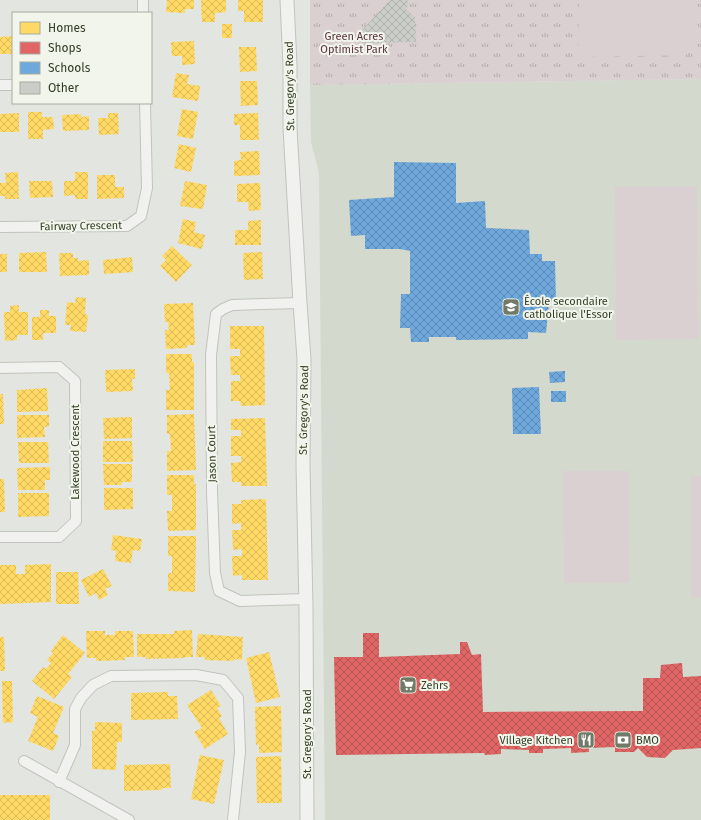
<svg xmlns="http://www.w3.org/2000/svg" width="701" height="820" font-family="'Fira Sans',sans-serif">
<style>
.built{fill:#d3d9cd}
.grass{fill:url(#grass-tufts)}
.garden{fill:#dad0d2}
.homes{fill:url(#homes-cross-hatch)}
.shops{fill:url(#shops-cross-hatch)}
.schools{fill:url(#schools-cross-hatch)}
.building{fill:url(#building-cross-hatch)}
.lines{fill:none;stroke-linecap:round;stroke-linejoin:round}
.minor-casing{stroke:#c1c3be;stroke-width:12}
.tertiary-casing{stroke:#c1c3be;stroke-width:15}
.minor{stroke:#f1f2ef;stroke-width:10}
.tertiary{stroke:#f1f2ef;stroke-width:13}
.labels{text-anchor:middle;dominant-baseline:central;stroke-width:4;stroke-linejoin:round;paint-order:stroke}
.park-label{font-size:11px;fill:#5b3342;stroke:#f2f5ec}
.street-label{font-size:11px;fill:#343f26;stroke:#f2f5ec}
.poi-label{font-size:11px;fill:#343f26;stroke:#f2f5ec;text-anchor:start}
</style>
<defs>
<pattern id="grass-tufts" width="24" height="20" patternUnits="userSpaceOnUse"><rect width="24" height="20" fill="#dad0d2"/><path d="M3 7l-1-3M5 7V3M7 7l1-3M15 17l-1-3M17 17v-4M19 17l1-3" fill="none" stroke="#b2aaaa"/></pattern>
<pattern id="homes-cross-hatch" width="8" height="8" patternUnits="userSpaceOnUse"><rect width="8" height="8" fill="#ffd966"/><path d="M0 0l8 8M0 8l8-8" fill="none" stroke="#dbbb58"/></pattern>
<pattern id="shops-cross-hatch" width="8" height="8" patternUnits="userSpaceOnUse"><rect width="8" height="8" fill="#e06666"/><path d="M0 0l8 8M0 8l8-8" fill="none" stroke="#b65554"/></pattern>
<pattern id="schools-cross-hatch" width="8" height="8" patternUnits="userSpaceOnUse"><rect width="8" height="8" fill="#6fa8dc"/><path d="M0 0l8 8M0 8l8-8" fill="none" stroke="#5c8ab2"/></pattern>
<pattern id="building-cross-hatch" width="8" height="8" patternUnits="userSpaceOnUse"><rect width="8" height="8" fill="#cbcdc8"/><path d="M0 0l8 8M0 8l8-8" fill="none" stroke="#afb1ac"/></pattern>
</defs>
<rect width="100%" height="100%" fill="#e3e5e0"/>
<path class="built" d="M 701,79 L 701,820 L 325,820 L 319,173 L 311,142 L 310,85 Z"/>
<path class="grass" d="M 310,0 L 701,0 L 701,79 L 310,85 Z"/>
<path class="garden" d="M 579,0 L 694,0 L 695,48 L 686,55 L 578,57 Z
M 697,186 L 698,339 L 616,340 L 615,187 Z
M 563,471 L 629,471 L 630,583 L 564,583 Z
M 691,476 L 701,476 L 701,597 L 691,597 Z"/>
<path class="homes" d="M 167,0 L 194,0 L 194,9 L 185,9 L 185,13 L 166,12 Z
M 201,0 L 226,0 L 226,12 L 215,13 L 215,22 L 202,22 Z
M 238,0 L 263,0 L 263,22 L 244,22 L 244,11 L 238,11 Z
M 222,24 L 232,24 L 232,38 L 222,38 Z
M 13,36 L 13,54 L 0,54 L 0,37 Z
M 194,41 L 195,64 L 182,65 L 182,56 L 172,56 L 171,42 Z
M 239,47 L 256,47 L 257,71 L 240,72 Z
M 176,73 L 189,75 L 187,84 L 200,86 L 198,101 L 172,97 Z
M 240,81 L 257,81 L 258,105 L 241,106 Z
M 182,109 L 198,112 L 193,139 L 177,136 Z
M 28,112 L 42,112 L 42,117 L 53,117 L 54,129 L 43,130 L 43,139 L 28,139 Z
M 19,113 L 19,132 L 0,132 L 0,114 Z
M 108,113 L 118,113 L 119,134 L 99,135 L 98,118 L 108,118 Z
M 258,113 L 259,140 L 240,140 L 240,125 L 234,125 L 234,114 Z
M 81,114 L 81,117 L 89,116 L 89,130 L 63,131 L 62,115 Z
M 179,144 L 196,148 L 191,172 L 174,168 Z
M 259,151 L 260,175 L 234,176 L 234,161 L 241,160 L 240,152 Z
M 18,172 L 19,199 L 5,199 L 5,196 L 0,196 L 0,183 L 6,183 L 5,173 Z
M 75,172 L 88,172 L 88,199 L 75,199 L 75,195 L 64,196 L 64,181 L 75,181 Z
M 97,175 L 115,175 L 115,187 L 124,187 L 124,198 L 97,199 Z
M 29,181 L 52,181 L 53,197 L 30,198 Z
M 185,181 L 207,185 L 203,209 L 180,206 Z
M 260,183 L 261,210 L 249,211 L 248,202 L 237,202 L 237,184 Z
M 183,219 L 196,222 L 194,232 L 205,235 L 202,249 L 178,243 Z
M 261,220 L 261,245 L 235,245 L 235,230 L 248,230 L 248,221 Z
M 172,246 L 192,265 L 176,282 L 160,266 L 166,260 L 162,256 Z
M 46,252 L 47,272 L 19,272 L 19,253 Z
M 262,252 L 263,279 L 244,280 L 243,253 Z
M 59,253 L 73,253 L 73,258 L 78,258 L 78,261 L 89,260 L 89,275 L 60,276 Z
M 0,254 L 7,254 L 7,272 L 0,272 Z
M 132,257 L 133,272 L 104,274 L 103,260 Z
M 76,297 L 86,298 L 85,314 L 88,315 L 86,332 L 70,331 L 71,325 L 65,325 L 67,302 L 75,303 Z
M 193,303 L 195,345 L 187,345 L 187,348 L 166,349 L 165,330 L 169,330 L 168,322 L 165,322 L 164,304 Z
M 19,305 L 19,312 L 28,312 L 28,335 L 17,335 L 17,340 L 5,341 L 4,312 L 10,312 L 10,306 Z
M 40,310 L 49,310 L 49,316 L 56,316 L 56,333 L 43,333 L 43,340 L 32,340 L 32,317 L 40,317 Z
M 230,326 L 264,326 L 265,405 L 241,406 L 240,401 L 231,401 L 231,381 L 240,381 L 240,375 L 231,375 L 230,356 L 240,356 L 240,349 L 230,349 Z
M 166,354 L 192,354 L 192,362 L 194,362 L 194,410 L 166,410 L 166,390 L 170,390 L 169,373 L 166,373 Z
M 135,369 L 135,379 L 132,379 L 133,391 L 106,392 L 105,370 Z
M 47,388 L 48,411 L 17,412 L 17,390 Z
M 0,394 L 3,394 L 4,424 L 0,424 Z
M 194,414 L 196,470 L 167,471 L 167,451 L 171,451 L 170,434 L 167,434 L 167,415 Z
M 17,415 L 49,415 L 49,427 L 44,427 L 45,437 L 17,438 Z
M 132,417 L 132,438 L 104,439 L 103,418 Z
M 265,418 L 267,486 L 241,486 L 241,482 L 232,482 L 231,463 L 241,462 L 241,456 L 231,456 L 231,436 L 241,436 L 241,430 L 231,430 L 231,419 Z
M 103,441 L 132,441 L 133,462 L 103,462 Z
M 18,442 L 48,442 L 49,463 L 19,463 Z
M 103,464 L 132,464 L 132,482 L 122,482 L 122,485 L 104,485 Z
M 50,467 L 50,480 L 45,480 L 45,490 L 18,490 L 17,468 Z
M 167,475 L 194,475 L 194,484 L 196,484 L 196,530 L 168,531 L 167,511 L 172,511 L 172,495 L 167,495 Z
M 0,479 L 4,479 L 5,512 L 0,512 Z
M 104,488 L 133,488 L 133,509 L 104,510 Z
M 18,493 L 49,493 L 49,516 L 18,517 Z
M 266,499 L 268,580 L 242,580 L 242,575 L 233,576 L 232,556 L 242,556 L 242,549 L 233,550 L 232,530 L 241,530 L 241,523 L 232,524 L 232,504 L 241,504 L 241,500 Z
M 113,535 L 142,539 L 140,551 L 133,550 L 131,563 L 115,561 L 116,551 L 111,550 Z
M 168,536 L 196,536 L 195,592 L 168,591 L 168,573 L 172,573 L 172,556 L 168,556 Z
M 51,564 L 51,602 L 0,604 L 0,565 L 16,565 L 16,574 L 25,574 L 25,565 Z
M 103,569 L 112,586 L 105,589 L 108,595 L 99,600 L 96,593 L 89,597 L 81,580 Z
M 56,572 L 78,572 L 79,604 L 56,604 Z
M 192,630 L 193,657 L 185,657 L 185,658 L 146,659 L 146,657 L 137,657 L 137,634 L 174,634 L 174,631 Z
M 86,631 L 105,631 L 105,635 L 115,635 L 115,631 L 133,631 L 134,657 L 125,657 L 125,660 L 96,661 L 96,658 L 87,658 Z
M 198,634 L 243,637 L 242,660 L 234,659 L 234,661 L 205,660 L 205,657 L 196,657 Z
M 63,635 L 85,653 L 68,674 L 72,677 L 54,699 L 32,681 L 43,667 L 46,669 L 51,663 L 47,660 L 53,653 L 51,651 Z
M 0,637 L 4,637 L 5,671 L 0,671 Z
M 269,652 L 280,697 L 256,703 L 246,658 Z
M 2,681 L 12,681 L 13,722 L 3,723 Z
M 211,690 L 221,706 L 217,708 L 222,716 L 219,718 L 228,734 L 205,749 L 194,732 L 202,728 L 187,705 Z
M 168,692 L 168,696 L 177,696 L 178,719 L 131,720 L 131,693 Z
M 37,696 L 64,707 L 53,733 L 59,736 L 53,751 L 28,741 L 38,717 L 30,713 Z
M 281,706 L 282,752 L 259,753 L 259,744 L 256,745 L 255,707 Z
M 95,722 L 122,723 L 122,742 L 117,742 L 116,770 L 92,769 L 92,731 L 95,731 Z
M 200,755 L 224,760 L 214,804 L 191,799 Z
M 281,756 L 282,803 L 257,803 L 256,757 Z
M 170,764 L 171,788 L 162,788 L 162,790 L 124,791 L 124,765 Z
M 0,795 L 50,795 L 50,820 L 0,820 Z"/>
<path class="shops" d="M 363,633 L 379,633 L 379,657 L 460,654 L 460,642 L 467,642 L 472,655 L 481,654 L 483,712 L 643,711 L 643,678 L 660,678 L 661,665 L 682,663 L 683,677 L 701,676 L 701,748 L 673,750 L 665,758 L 647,757 L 638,748 L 634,752 L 615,752 L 615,747 L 589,748 L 589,752 L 571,753 L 571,748 L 543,749 L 543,753 L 529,753 L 529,750 L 501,749 L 501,754 L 485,755 L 484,753 L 336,755 L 334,657 L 363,657 Z"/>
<path class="schools" d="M 394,162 L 456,163 L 456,203 L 485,201 L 486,228 L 529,230 L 530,254 L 542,254 L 542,261 L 555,261 L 556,302 L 549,302 L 546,333 L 528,332 L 528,339 L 456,340 L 456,337 L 429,337 L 429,342 L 411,342 L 410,328 L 400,328 L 401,294 L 410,294 L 410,251 L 400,249 L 365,249 L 365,235 L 351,236 L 349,200 L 394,197 Z
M 565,371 L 565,382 L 550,383 L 549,372 Z
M 539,387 L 541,434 L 513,434 L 512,388 Z
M 551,391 L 566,391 L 566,402 L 551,402 Z"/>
<path class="building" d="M 390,0 L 407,0 L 408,1 L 408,6 L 406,9 L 415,17 L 416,42 L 363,43 L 359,40 L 353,40 Z"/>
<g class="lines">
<g class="minor-casing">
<path id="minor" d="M 143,0 L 143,13
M 0,85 L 13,85
M 0,227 L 127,226 L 141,216 L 147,188 L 145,103
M 300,303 L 232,305 L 223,309 L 216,314 L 211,355 L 212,491 L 215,573 L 219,591 L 240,601 L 306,599
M 0,368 L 59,367 L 75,381 L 76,521 L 59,537 L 0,537
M 24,761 L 129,820
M 59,782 L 75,745 L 75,709 L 81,698 L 93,685 L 111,676 L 196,675 L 223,680 L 238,698 L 240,752 L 233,820"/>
</g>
<g class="tertiary-casing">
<path id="tertiary" d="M 287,0 L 290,66 L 290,128 L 300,303 L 304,359 L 303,464 L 306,608 L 307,820"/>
</g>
<use href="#minor" class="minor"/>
<use href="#tertiary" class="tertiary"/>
</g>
<defs>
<g id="school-square" transform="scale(0.9)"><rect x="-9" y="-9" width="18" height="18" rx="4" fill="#717967" stroke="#f2f5ec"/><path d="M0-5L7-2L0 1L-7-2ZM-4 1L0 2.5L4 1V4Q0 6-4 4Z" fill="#fff"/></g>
<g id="supermarket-square" transform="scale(0.9)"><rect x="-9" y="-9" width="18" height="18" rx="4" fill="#717967" stroke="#f2f5ec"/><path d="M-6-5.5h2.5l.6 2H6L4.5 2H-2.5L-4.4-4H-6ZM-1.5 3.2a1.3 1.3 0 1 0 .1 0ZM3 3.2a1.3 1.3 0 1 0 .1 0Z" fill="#fff"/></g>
<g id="restaurant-square" transform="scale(0.9)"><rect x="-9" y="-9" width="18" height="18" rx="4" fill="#717967" stroke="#f2f5ec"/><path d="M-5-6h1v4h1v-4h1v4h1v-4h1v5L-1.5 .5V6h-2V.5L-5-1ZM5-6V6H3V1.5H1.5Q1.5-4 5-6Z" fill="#fff"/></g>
<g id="bank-square" transform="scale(0.9)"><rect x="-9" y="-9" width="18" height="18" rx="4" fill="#717967" stroke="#f2f5ec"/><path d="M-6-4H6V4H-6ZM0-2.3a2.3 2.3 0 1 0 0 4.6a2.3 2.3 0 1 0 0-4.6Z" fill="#fff"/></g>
</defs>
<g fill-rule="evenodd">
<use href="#school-square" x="511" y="307"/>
<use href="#supermarket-square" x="408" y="685"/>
<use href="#restaurant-square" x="586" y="740"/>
<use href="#bank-square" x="623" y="740"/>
</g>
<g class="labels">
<g class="park-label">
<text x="354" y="36">Green Acres<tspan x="354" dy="13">Optimist Park</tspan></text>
</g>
<g class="street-label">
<text transform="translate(290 86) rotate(-91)">St. Gregory's Road</text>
<text transform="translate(81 226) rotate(-1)">Fairway Crescent</text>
<text transform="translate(304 410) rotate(-89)">St. Gregory's Road</text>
<text transform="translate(75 452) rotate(-90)">Lakewood Crescent</text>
<text transform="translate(212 454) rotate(-91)">Jason Court</text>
<text transform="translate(307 734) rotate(-90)">St. Gregory's Road</text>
</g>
<g class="poi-label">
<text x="524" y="301">École secondaire<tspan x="524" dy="13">catholique l'Essor</tspan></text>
<text x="421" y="685">Zehrs</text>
<text x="573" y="740" text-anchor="end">Village Kitchen</text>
<text x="636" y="740">BMO</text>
</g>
</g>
<rect x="12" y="12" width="140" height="92" fill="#f2f5ec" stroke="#a6ac9d"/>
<rect x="20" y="22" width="20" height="12" fill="#ffd966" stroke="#a6ac9d"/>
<text x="48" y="32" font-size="12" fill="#343f26">Homes</text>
<rect x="20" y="42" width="20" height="12" fill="#e06666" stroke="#a6ac9d"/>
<text x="48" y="52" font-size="12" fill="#343f26">Shops</text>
<rect x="20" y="62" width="20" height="12" fill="#6fa8dc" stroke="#a6ac9d"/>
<text x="48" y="72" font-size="12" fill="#343f26">Schools</text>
<rect x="20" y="82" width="20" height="12" fill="#cbcdc8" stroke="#a6ac9d"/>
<text x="48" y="92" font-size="12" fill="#343f26">Other</text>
</svg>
